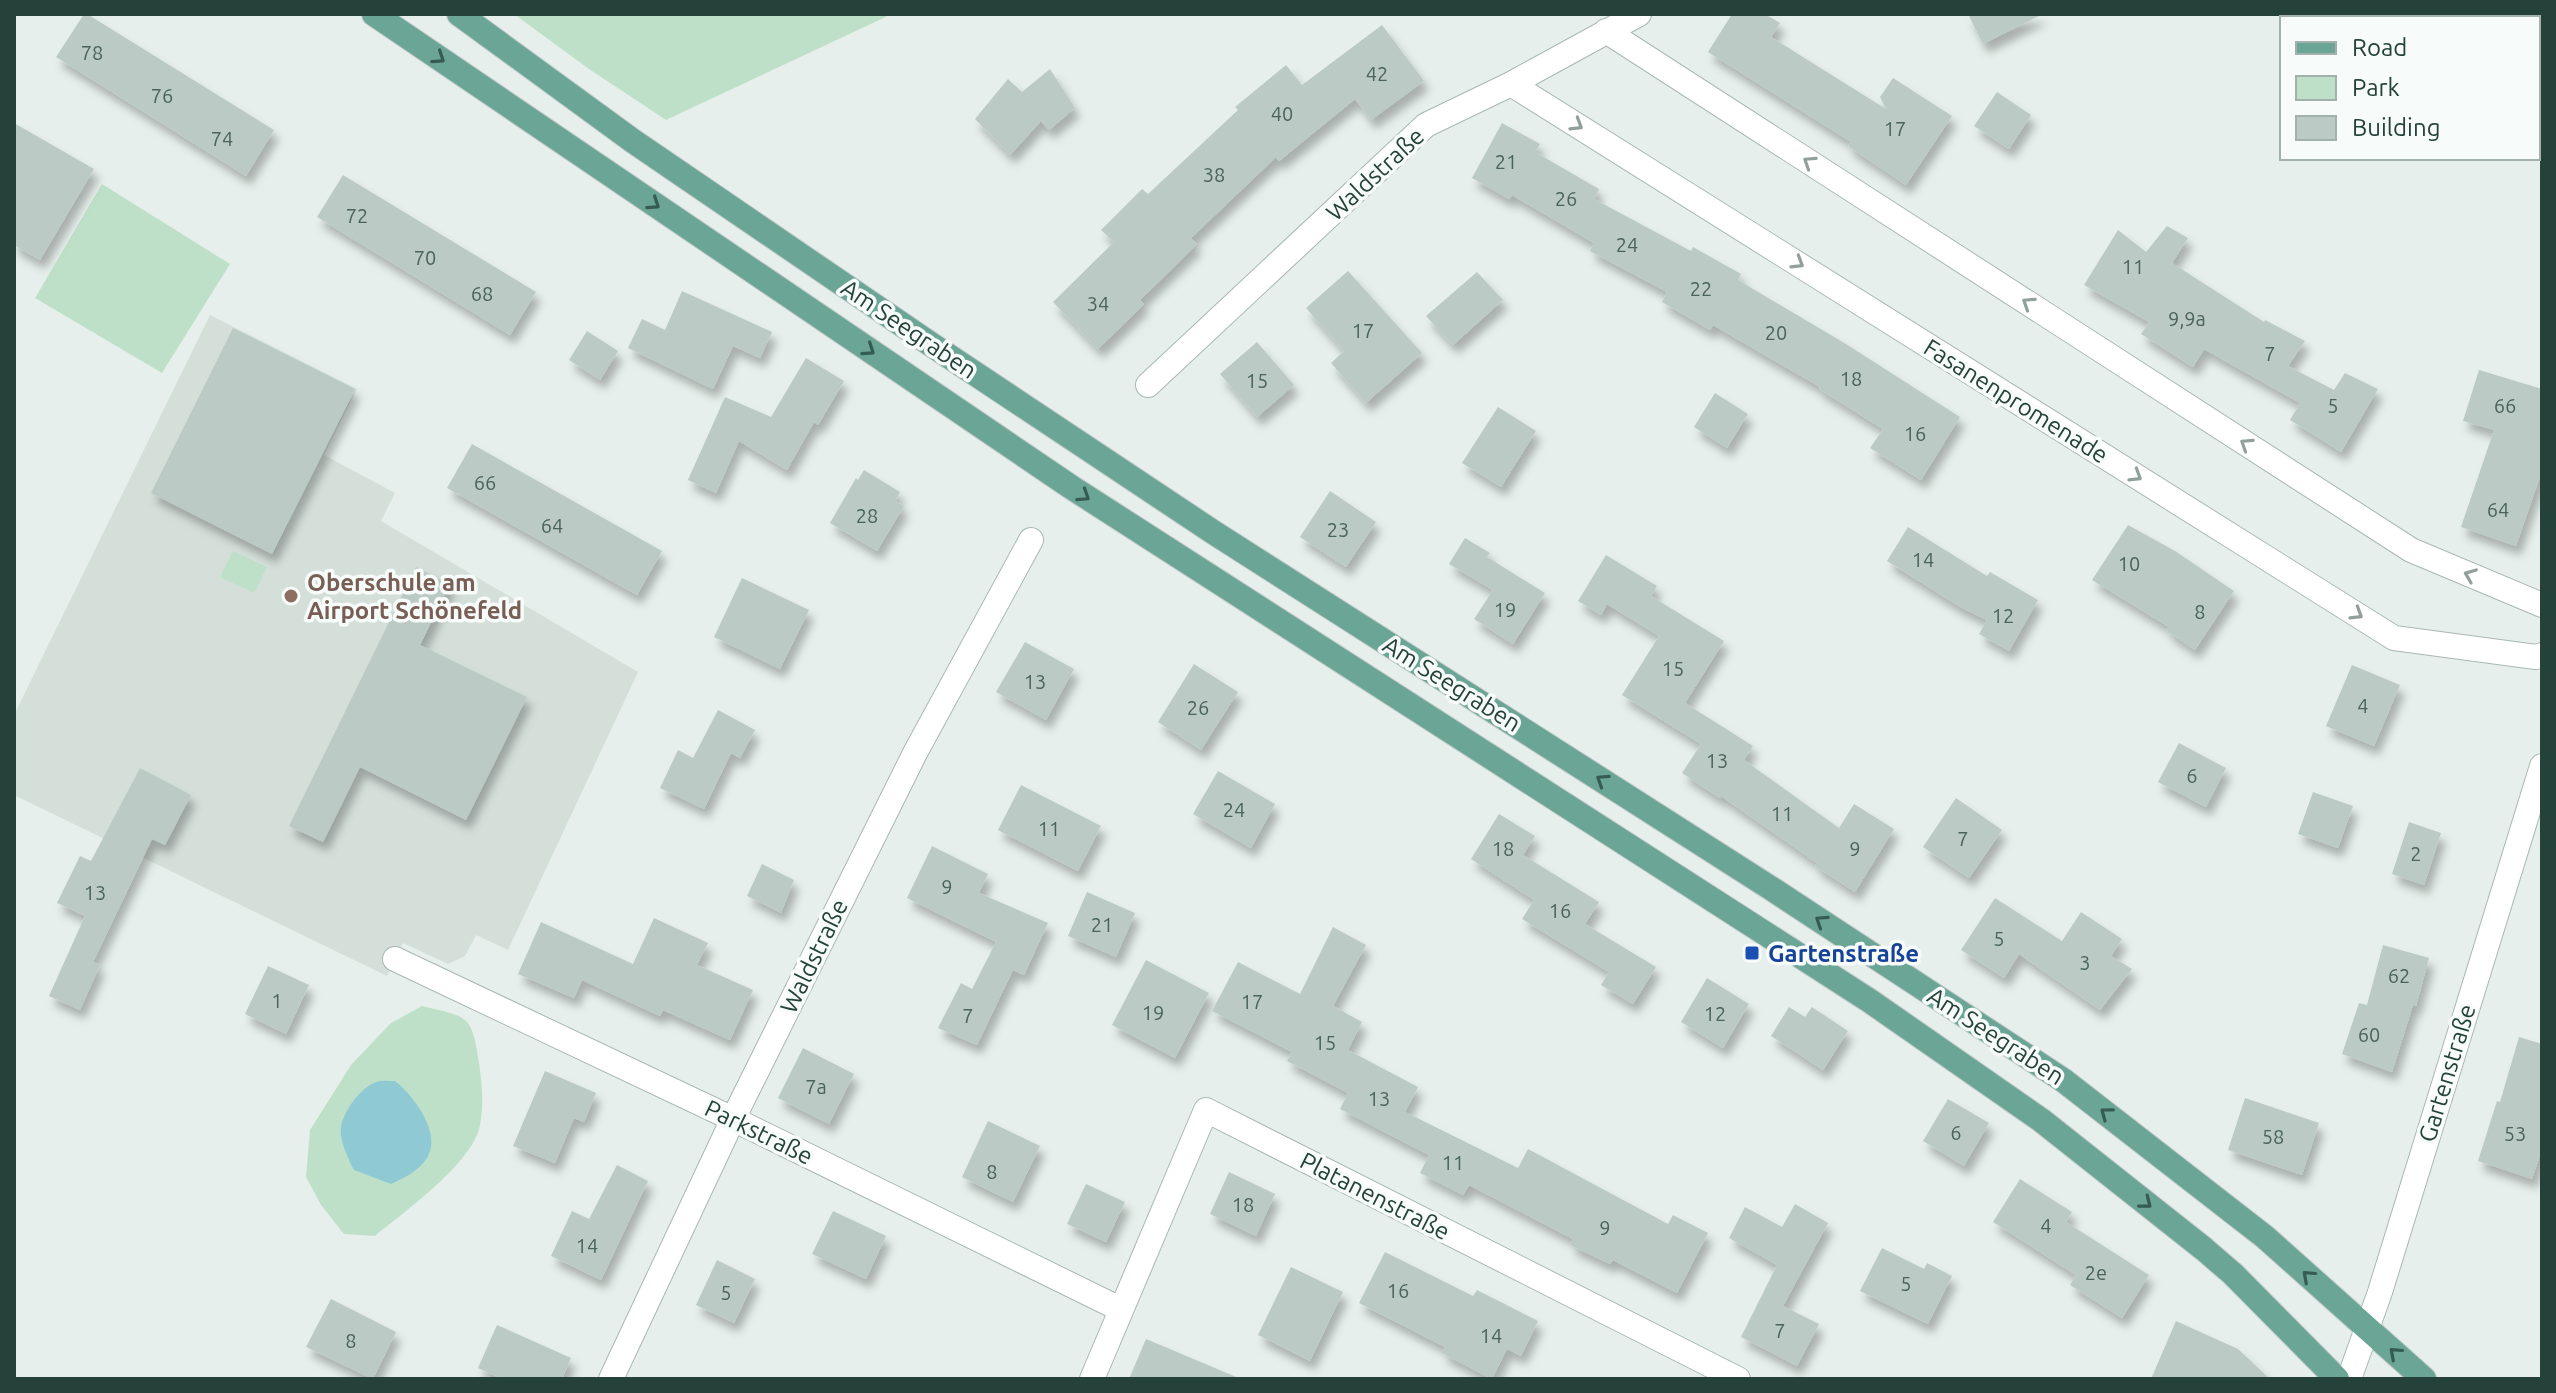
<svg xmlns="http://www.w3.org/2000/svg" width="2556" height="1393" font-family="Ubuntu,sans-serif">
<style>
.built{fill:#d4dfda}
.green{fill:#bfe0c8}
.water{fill:#8ec9d4}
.building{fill:#bbcac4;filter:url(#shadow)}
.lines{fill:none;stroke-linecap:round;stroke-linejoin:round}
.minor-casing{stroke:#a8b8b2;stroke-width:26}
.major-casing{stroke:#c2cac8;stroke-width:26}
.minor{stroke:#fff;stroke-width:24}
.major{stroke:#6aa596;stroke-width:24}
.oneway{stroke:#365b51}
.oneway2{stroke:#92a09c}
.education-dot{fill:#8d6e63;stroke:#f7fbf9;stroke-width:3}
.transit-dot{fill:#1a4fb4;stroke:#f7fbf9;stroke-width:3}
.labels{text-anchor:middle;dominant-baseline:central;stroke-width:7;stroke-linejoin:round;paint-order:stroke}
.number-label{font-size:20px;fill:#4a645c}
.street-label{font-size:24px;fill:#24423a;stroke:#f7fbf9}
.education-label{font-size:24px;font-weight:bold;fill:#785e54;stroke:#f7fbf9;text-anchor:start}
.transit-label{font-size:24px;font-weight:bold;fill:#164399;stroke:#f7fbf9;text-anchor:start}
</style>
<defs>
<filter id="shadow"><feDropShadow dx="5" dy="9" stdDeviation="4" flood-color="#0004"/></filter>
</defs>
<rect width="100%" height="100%" fill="#e6efeb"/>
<path class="built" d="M 210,315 L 357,389 L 324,455 L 395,493 L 381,521 L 638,672 L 508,950 L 476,935 L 465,956 L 448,964 L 403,943 L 387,976 L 14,795 L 14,715 Z"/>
<path class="green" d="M 514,14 L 892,14 L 666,120 L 589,69 Z
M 102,184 L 230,264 L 162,373 L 35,298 Z
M 233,551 L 267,567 L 254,593 L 220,577 Z
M 422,1006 C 468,1017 472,1014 479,1063 C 482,1083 484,1105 480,1125 C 473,1163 405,1211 375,1236 L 344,1234 L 321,1205 L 306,1177 L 310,1130 L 351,1065 L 391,1023 Z"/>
<path class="water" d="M 395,1081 C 413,1095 443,1134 427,1158 C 419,1171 404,1178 391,1184 L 354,1170 C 348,1158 339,1140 341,1127 C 343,1112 361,1087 376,1082 C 381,1080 389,1081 395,1081 Z"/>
<path class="building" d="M 84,14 L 87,14 L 274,130 L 246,176 L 56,57 Z
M 1732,14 L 1765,14 L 1780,23 L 1771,37 L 1886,109 L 1880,97 L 1893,78 L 1952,116 L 1906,185 L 1848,146 L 1851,142 L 1708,52 Z
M 1968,14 L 2043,14 L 1983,44 Z
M 1382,25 L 1424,81 L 1371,120 L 1355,99 L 1279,161 L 1276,157 L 1191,238 L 1197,244 L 1140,300 L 1144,304 L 1098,349 L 1053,302 L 1114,242 L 1101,230 L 1142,189 L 1148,194 L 1238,110 L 1235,107 L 1286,65 L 1302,85 Z
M 1050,69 L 1075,108 L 1049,130 L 1041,121 L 1010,155 L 975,119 L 1008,79 L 1022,92 Z
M 1997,92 L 2031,115 L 2009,149 L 1974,126 Z
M 14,123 L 94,169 L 40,260 L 14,245 Z
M 1502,123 L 1540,144 L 1535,152 L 1599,189 L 1594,199 L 1691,251 L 1693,247 L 1741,274 L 1738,280 L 1846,344 L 1960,417 L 1921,480 L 1870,448 L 1883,429 L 1819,389 L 1820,387 L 1713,325 L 1710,330 L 1662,302 L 1667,292 L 1590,251 L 1594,243 L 1512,195 L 1509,199 L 1472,178 Z
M 343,175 L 536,292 L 510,335 L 317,217 Z
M 2167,226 L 2188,238 L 2172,263 L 2264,322 L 2265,320 L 2305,341 L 2288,366 L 2334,390 L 2345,373 L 2378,389 L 2341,452 L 2290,420 L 2300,403 L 2204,349 L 2193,367 L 2141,334 L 2149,322 L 2084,285 L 2118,230 L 2146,252 Z
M 1348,271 L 1422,353 L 1366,403 L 1331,363 L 1344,351 L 1306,308 Z
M 1477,272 L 1503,300 L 1453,345 L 1426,316 Z
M 682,291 L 772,332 L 760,358 L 733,346 L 713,389 L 628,348 L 642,319 L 665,330 Z
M 233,328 L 355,389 L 272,554 L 151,493 Z
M 587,331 L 618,351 L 600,380 L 569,360 Z
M 1257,342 L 1294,385 L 1257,417 L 1220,374 Z
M 806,358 L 844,381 L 818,425 L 814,422 L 787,470 L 739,441 L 716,493 L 688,480 L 725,397 L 771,417 Z
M 2479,370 L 2542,389 L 2542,471 L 2516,546 L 2461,527 L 2494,430 L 2463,421 Z
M 1715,393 L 1748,414 L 1727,448 L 1694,427 Z
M 1498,407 L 1536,431 L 1501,487 L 1462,463 Z
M 472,444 L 662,551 L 637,595 L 447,488 Z
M 864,470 L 900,492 L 895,501 L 904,506 L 877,551 L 830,523 L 856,478 L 858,480 Z
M 1330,491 L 1376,522 L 1346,567 L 1300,537 Z
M 2128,525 L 2175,551 L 2234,591 L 2195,650 L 2166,630 L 2169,627 L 2092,580 Z
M 1908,527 L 1987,576 L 1990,572 L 2038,600 L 2009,651 L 1979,634 L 1987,620 L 1962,608 L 1887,561 Z
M 1465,538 L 1490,553 L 1487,557 L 1545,593 L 1513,644 L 1474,619 L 1493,590 L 1449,564 Z
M 1606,555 L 1657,586 L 1651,596 L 1724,641 L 1685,703 L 1753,746 L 1744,760 L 1839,828 L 1854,804 L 1894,829 L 1855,892 L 1815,866 L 1817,863 L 1721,796 L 1720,798 L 1682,773 L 1701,744 L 1622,695 L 1659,636 L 1607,604 L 1601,615 L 1578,601 Z
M 416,567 L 450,584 L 420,645 L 527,697 L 466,820 L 360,767 L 323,842 L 289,826 Z
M 742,578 L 809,610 L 780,669 L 714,637 Z
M 1025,642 L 1074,669 L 1046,720 L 996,692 Z
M 1194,664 L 1238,692 L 1201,750 L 1158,722 Z
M 2352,665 L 2400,685 L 2374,746 L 2326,726 Z
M 718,710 L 755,730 L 740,758 L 731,753 L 704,809 L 660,788 L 678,750 L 693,758 Z
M 2179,743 L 2226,768 L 2206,807 L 2158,782 Z
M 140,768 L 191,795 L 165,845 L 152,839 L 93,962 L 100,965 L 80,1010 L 49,996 L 85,916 L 57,903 L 80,856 L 91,861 Z
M 1218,771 L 1275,804 L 1251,848 L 1193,814 Z
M 1021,785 L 1101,826 L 1078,871 L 998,830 Z
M 2313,792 L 2353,806 L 2338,848 L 2298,834 Z
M 1956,798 L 2002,830 L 1969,878 L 1923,847 Z
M 1499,814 L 1535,836 L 1523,855 L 1599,902 L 1585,924 L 1656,967 L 1633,1004 L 1601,985 L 1609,972 L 1522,919 L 1534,900 L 1471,859 Z
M 2409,822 L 2441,833 L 2424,885 L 2392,874 Z
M 932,846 L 988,874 L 979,893 L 1048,923 L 1024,975 L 1013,970 L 977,1045 L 938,1028 L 961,983 L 972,989 L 996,942 L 907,898 Z
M 762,864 L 794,880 L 781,913 L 747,896 Z
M 1087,892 L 1135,913 L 1116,957 L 1068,936 Z
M 1995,898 L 2062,941 L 2081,912 L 2122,939 L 2111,956 L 2132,969 L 2100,1010 L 2019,954 L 2004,978 L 1961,950 Z
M 654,918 L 708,943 L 697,965 L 753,990 L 730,1040 L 663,1010 L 660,1016 L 582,980 L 574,998 L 518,974 L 541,922 L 633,964 Z
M 1333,927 L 1366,945 L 1333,1006 L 1362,1022 L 1348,1050 L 1418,1087 L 1405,1112 L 1518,1168 L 1528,1149 L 1668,1224 L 1673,1215 L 1708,1233 L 1677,1293 L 1613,1260 L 1610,1264 L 1570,1245 L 1573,1239 L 1469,1185 L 1463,1195 L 1420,1173 L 1429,1155 L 1340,1109 L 1348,1093 L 1287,1061 L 1292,1052 L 1212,1011 L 1238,962 L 1300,994 Z
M 2383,945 L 2429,958 L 2416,1006 L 2413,1005 L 2392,1072 L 2342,1054 L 2359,1003 L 2367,1005 Z
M 1146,960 L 1209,993 L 1175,1058 L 1112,1025 Z
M 268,966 L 309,985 L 286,1034 L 245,1014 Z
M 1707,978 L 1749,1004 L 1723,1048 L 1681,1022 Z
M 1789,1007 L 1805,1017 L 1812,1007 L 1848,1031 L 1823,1070 L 1771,1036 Z
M 2519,1037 L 2542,1044 L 2542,1149 L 2532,1179 L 2478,1161 L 2497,1101 L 2500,1102 Z
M 803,1048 L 854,1074 L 829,1124 L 778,1098 Z
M 545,1071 L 596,1093 L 584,1122 L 574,1118 L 555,1163 L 513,1146 Z
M 2245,1098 L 2319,1123 L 2302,1175 L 2228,1150 Z
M 1948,1099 L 1989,1123 L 1964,1166 L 1923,1141 Z
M 988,1121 L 1040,1146 L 1013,1202 L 962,1177 Z
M 617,1165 L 648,1181 L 601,1280 L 551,1256 L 572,1211 L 589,1219 Z
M 1229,1172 L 1275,1194 L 1256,1236 L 1210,1214 Z
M 2020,1179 L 2072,1212 L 2066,1222 L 2149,1275 L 2122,1318 L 2070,1285 L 2076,1275 L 1993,1222 Z
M 1086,1184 L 1125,1202 L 1106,1242 L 1067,1224 Z
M 1795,1204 L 1828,1223 L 1783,1306 L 1819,1324 L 1797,1366 L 1741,1337 L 1777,1265 L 1729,1238 L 1745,1207 L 1782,1227 Z
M 833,1211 L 886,1236 L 866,1279 L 812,1254 Z
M 1882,1248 L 1924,1269 L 1927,1263 L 1952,1276 L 1928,1324 L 1860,1291 Z
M 1385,1252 L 1473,1296 L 1477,1290 L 1538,1321 L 1521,1356 L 1507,1349 L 1492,1379 L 1442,1353 L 1445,1347 L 1359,1303 Z
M 717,1260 L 755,1279 L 734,1323 L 696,1305 Z
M 1291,1267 L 1343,1292 L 1310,1361 L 1258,1335 Z
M 331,1299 L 396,1332 L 373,1379 L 306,1347 Z
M 2176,1321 L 2238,1349 L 2270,1379 L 2151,1379 Z
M 497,1325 L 571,1358 L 562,1379 L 502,1379 L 478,1368 Z
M 1146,1339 L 1241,1379 L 1129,1379 Z"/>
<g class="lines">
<g class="minor-casing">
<path id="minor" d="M 1606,31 L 2411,550 L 2542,605
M 1511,84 L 2394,638 L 2536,657 L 2542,655
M 1148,385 L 1426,125 L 1511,84 L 1639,14
M 395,959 L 733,1119 L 1120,1309
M 611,1379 L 733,1119 L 915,753 L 1031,540
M 1092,1379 L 1206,1110 L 1738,1379
M 2349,1379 L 2380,1292 L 2542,766"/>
</g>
<g class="major-casing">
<path id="major" d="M 374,14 L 1071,487 L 1870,1001 L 2041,1120 L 2204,1249 L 2233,1274 L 2337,1379
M 459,14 L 633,141 L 929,343 L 1213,532 L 1769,887 L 2063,1080 L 2265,1237 L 2424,1379"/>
</g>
<use href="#minor" class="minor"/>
<use href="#major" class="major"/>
</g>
<defs><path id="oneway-chevron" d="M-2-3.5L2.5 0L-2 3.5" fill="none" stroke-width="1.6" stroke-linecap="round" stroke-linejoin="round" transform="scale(2)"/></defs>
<g class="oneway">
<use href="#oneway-chevron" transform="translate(439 58) rotate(34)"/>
<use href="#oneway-chevron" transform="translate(654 204) rotate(34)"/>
<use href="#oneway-chevron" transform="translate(869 350) rotate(34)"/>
<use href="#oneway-chevron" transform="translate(1084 496) rotate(33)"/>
<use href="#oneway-chevron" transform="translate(1602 780) rotate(-147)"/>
<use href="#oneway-chevron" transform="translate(1821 921) rotate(-147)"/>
<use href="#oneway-chevron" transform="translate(2106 1113) rotate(-143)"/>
<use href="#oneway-chevron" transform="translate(2146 1203) rotate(38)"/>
<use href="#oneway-chevron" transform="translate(2308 1276) rotate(-138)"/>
<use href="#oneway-chevron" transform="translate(2395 1353) rotate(-138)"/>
</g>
<g class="oneway2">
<use href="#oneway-chevron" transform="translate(1577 125) rotate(32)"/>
<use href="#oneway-chevron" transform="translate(1809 162) rotate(-147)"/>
<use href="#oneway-chevron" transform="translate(1798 263) rotate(32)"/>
<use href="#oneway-chevron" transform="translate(2028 303) rotate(-147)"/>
<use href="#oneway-chevron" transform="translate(2246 444) rotate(-147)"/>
<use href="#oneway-chevron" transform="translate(2136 476) rotate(32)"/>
<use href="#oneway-chevron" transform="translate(2470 575) rotate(-158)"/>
<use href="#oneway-chevron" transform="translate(2357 614) rotate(32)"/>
</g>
<circle class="education-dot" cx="291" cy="596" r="8"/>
<rect class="transit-dot" x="1744" y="945" width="16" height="16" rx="4"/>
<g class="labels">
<g class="number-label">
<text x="92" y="52">78</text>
<text x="1377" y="73">42</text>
<text x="162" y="95">76</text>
<text x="1282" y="113">40</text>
<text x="1895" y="128">17</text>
<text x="222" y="138">74</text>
<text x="1506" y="161">21</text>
<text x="1214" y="174">38</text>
<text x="1566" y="198">26</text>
<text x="357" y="215">72</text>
<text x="1627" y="244">24</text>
<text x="425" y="257">70</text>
<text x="2133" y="266">11</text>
<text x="1701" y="288">22</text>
<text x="482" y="293">68</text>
<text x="1098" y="303">34</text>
<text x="2187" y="318">9,9a</text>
<text x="1363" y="330">17</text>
<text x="1776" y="332">20</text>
<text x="2270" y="353">7</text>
<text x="1851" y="378">18</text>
<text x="1257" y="380">15</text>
<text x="2333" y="405">5</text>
<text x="2505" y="405">66</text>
<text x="1915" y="433">16</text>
<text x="485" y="482">66</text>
<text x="2498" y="509">64</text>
<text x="867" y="515">28</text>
<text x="552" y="525">64</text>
<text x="1338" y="529">23</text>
<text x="1923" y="559">14</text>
<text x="2129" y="563">10</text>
<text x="1505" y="609">19</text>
<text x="2200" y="611">8</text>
<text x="2003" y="615">12</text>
<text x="1673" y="668">15</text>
<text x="1035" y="681">13</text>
<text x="2363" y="705">4</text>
<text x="1198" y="707">26</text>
<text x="1717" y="760">13</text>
<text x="2192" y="775">6</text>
<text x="1234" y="809">24</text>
<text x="1782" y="813">11</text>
<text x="1049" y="828">11</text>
<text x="1963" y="838">7</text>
<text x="1503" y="848">18</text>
<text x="1855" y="848">9</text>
<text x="2416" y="853">2</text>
<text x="947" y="886">9</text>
<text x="95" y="892">13</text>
<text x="1560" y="910">16</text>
<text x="1102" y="924">21</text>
<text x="1999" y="938">5</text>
<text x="2085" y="962">3</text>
<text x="2399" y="975">62</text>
<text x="277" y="1000">1</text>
<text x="1252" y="1001">17</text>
<text x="1153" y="1012">19</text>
<text x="1715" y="1013">12</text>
<text x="968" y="1015">7</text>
<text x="2369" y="1034">60</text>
<text x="1325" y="1042">15</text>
<text x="816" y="1086">7a</text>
<text x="1379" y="1098">13</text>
<text x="1956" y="1132">6</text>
<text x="2515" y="1133">53</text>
<text x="2273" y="1136">58</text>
<text x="1453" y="1162">11</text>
<text x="992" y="1171">8</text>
<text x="1243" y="1204">18</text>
<text x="2046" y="1225">4</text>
<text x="1605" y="1227">9</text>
<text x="587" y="1245">14</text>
<text x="2096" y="1272">2e</text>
<text x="1906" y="1283">5</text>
<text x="1398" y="1290">16</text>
<text x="726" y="1292">5</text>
<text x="1780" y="1330">7</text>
<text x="1491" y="1335">14</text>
<text x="351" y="1340">8</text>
</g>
<g class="street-label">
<text transform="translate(1375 174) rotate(-43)">Waldstraße</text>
<text transform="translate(909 329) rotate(34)">Am Seegraben</text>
<text transform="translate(2016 401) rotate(32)">Fasanenpromenade</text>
<text transform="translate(1452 684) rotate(32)">Am Seegraben</text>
<text transform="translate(814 956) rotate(-64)">Waldstraße</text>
<text transform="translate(1996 1036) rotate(33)">Am Seegraben</text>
<text transform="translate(2447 1073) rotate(-73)">Gartenstraße</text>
<text transform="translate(759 1132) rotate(26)">Parkstraße</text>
<text transform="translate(1375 1196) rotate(27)">Platanenstraße</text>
</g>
<g class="education-label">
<text x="307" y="582">Oberschule am<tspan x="307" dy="28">Airport Schönefeld</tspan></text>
</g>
<g class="transit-label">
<text x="1768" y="953">Gartenstraße</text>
</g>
</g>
<rect width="2556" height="1393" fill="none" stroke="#24423a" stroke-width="32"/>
<rect x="2280" y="16" width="260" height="144" fill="#f7fbf9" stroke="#a3b1ad" stroke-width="2"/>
<rect x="2296" y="42" width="40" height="12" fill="#6aa596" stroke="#a3b1ad" stroke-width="2"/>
<text x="2352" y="56" font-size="24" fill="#24423a">Road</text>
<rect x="2296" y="76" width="40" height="24" fill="#bfe0c8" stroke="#a3b1ad" stroke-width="2"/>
<text x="2352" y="96" font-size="24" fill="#24423a">Park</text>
<rect x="2296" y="116" width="40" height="24" fill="#bbcac4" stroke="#a3b1ad" stroke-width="2"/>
<text x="2352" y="136" font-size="24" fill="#24423a">Building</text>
</svg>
